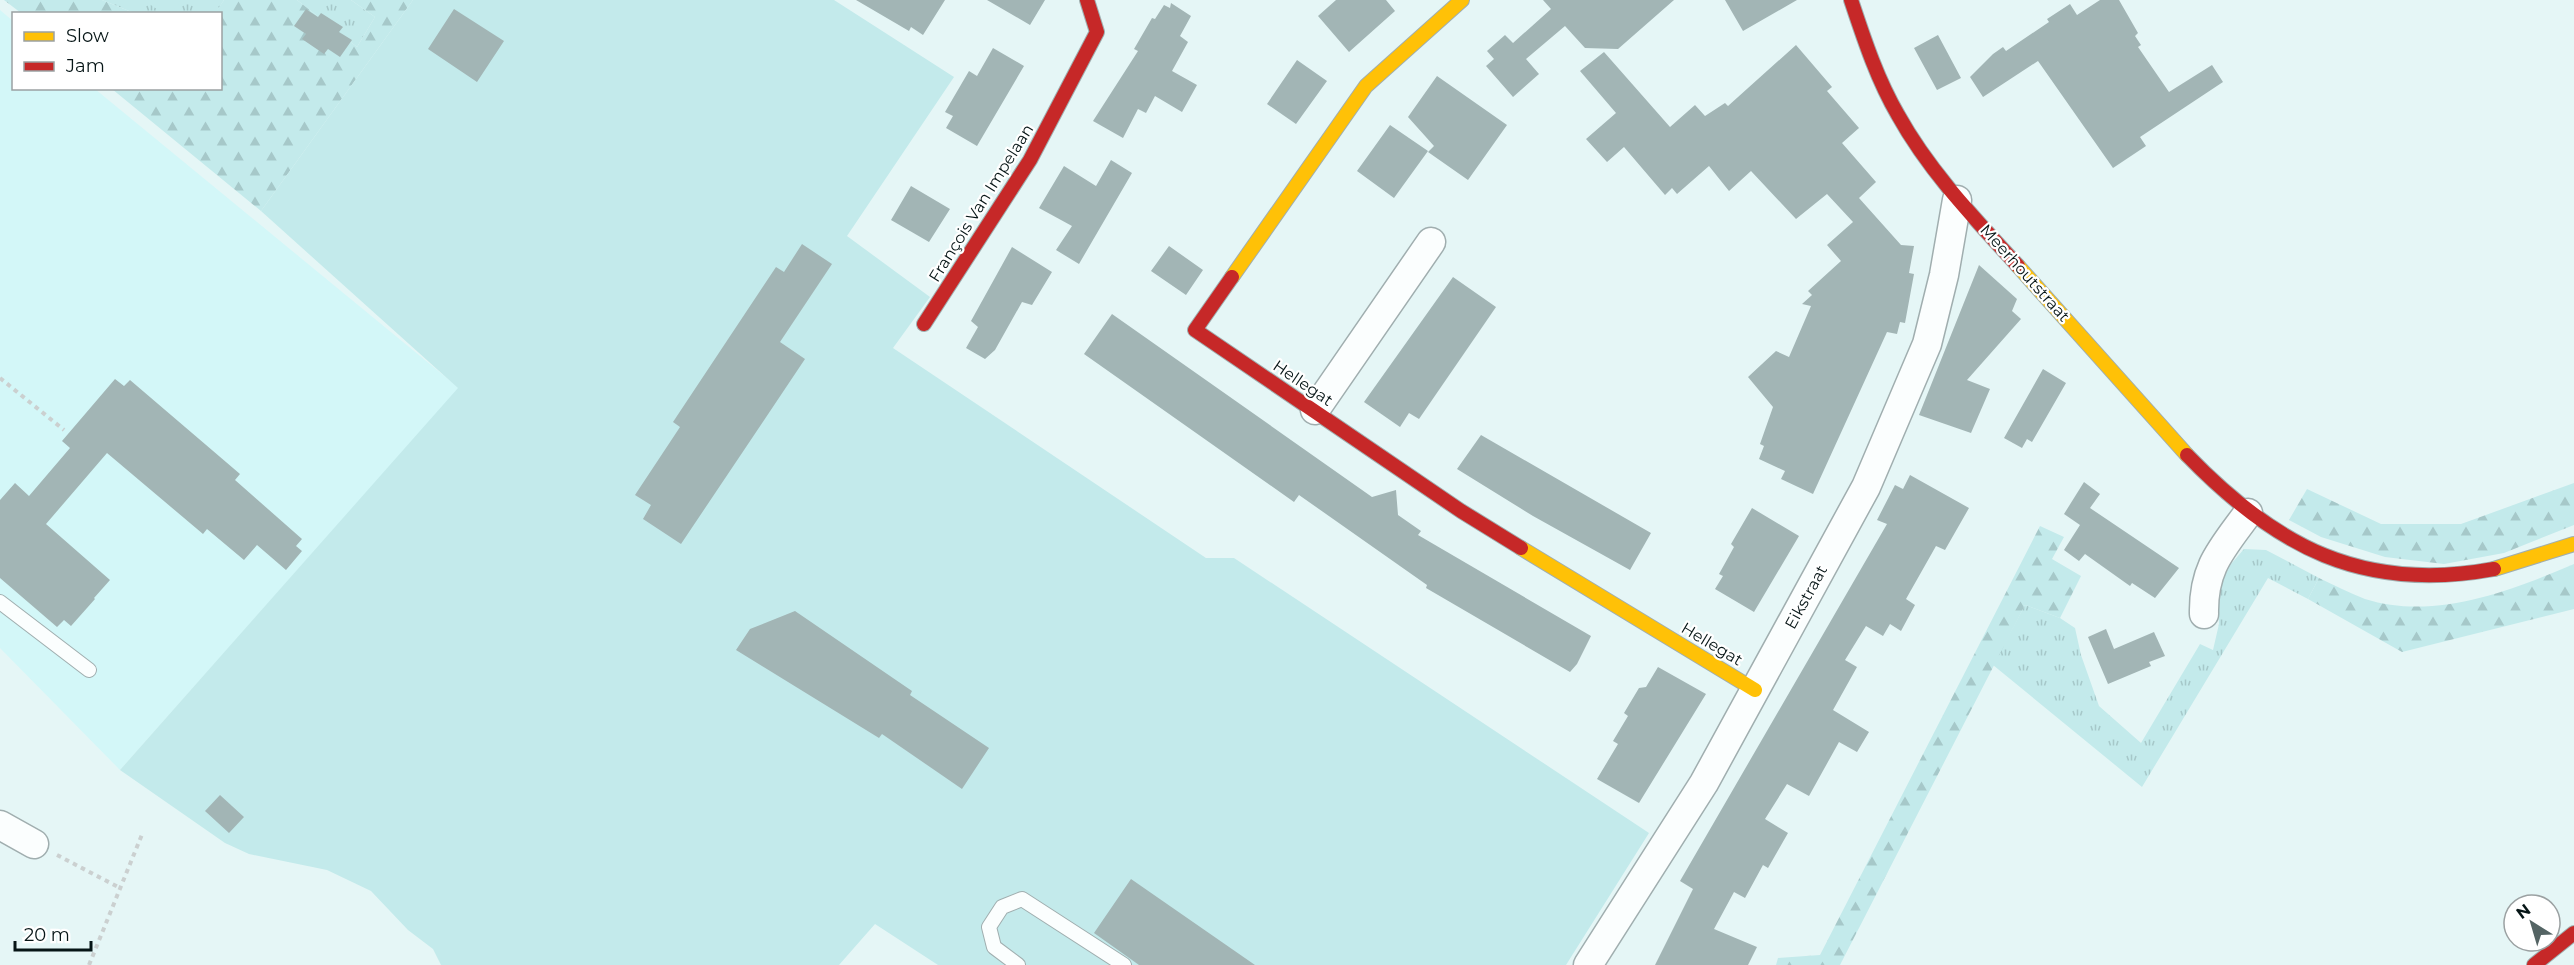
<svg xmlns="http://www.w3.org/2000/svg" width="2574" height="965" font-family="Montserrat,sans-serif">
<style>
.built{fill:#d3f7f8}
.grass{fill:url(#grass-tufts)}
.forest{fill:url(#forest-firs)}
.garden{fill:#c3eaeb}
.building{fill:#a2b5b5}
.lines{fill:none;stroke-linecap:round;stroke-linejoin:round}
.lane-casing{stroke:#a0aeaf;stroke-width:16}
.street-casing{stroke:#a0aeaf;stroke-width:31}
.slow-casing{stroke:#a0aeaf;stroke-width:16}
.jam-casing{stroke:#a0aeaf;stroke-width:16}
.path{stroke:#cbd0d0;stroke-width:4;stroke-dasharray:4.5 4.5;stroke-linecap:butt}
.lane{stroke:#fbfefe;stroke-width:14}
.street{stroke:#fbfefe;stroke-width:28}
.slow{stroke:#ffc107;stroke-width:14}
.jam{stroke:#c62828;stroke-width:14}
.labels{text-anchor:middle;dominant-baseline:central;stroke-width:4.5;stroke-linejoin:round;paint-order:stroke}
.street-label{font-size:16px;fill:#061516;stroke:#fff}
</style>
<defs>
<pattern id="grass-tufts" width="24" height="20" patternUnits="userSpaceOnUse" patternTransform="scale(1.5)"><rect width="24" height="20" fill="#c3eaeb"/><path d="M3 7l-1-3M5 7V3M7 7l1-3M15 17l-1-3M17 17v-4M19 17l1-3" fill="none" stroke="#a6c8c9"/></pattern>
<pattern id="forest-firs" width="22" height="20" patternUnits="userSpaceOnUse" patternTransform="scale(1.5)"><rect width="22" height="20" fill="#c3eaeb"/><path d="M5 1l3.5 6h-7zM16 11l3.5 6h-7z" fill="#a6c8c9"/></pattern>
</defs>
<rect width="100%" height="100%" fill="#e5f6f6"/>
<path class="built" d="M 0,10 L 13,21 L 14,88 L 95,89 L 459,388 L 120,770 L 0,648 Z"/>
<path class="grass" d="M 102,0 L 224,0 L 215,14 L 134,13 Z
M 297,0 L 351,0 L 375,17 L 357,47 Z
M 2244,549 L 2266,550 L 2319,578 L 2308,599 L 2268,578 L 2142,787 L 1993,665 L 2025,605 L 2060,618 L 2075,628 L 2081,655 L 2099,706 L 2141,743 L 2200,644 L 2213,650 L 2219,624 L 2218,579 Z"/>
<path class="forest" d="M 4,0 L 102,0 L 134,13 L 21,13 Z
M 224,0 L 297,0 L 357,47 L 375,17 L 351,0 L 413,0 L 261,211 L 112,89 L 220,88 L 220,14 L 215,13 Z
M 2574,483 L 2574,525 L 2504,553 L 2444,564 L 2385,557 L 2321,537 L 2289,520 L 2307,489 L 2381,524 L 2461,524 Z
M 2040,526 L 2064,537 L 2052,559 L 2081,576 L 2060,618 L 2025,605 L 1840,965 L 1776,965 L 1778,958 L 1820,955 Z
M 2574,564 L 2574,609 L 2402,652 L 2308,599 L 2319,578 C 2334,585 2350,593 2365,599 C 2434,621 2511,591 2574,564 Z"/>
<path class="garden" d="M 143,0 L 181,0 L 172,13 L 163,13 Z
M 413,0 L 834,0 L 954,77 L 847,236 L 930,297 L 893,348 L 1206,558 L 1234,558 L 1649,833 L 1566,965 L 938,965 L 875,924 L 839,965 L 441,965 L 433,949 L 408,930 L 371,891 L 327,870 L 249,854 L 225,843 L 120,770 L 458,388 L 261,211 Z"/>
<path class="building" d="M 856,0 L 945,0 L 923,35 L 911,27 L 909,31 Z
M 987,0 L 1045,0 L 1030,25 Z
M 1336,0 L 1386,0 L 1395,11 L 1349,52 L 1318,16 Z
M 1543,0 L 1674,0 L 1618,49 L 1585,48 L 1565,26 L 1526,59 L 1539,74 L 1513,97 L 1486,66 L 1494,59 L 1487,51 L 1505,35 L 1513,43 L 1551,9 Z
M 1725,0 L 1797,0 L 1743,31 Z
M 2100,0 L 2119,0 L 2138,33 L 2135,36 L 2141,45 L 2138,47 L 2169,92 L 2212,65 L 2223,82 L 2140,137 L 2146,146 L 2113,168 L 2038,61 L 1983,97 L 1970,77 L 1993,54 L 2003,47 L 2006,51 L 2049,22 L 2047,19 L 2070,4 L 2077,15 Z
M 1171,3 L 1191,16 L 1180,36 L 1188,42 L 1172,71 L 1197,85 L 1182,112 L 1155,96 L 1146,113 L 1138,109 L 1123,138 L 1093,121 L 1138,51 L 1134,49 L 1152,18 L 1155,19 L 1164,5 L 1170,8 Z
M 306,9 L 318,17 L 321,13 L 343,27 L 339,32 L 352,40 L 340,57 L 328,49 L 324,54 L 302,39 L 306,34 L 294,26 Z
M 454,9 L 504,41 L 477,82 L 428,49 Z
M 1938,35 L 1961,78 L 1937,90 L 1914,48 Z
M 1796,45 L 1832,87 L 1827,91 L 1859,128 L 1842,143 L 1876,182 L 1859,198 L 1901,245 L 1914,246 L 1909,273 L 1914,274 L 1905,323 L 1900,322 L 1897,334 L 1887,332 L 1813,494 L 1781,479 L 1785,471 L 1759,459 L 1764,446 L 1760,444 L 1773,407 L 1748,377 L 1776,351 L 1789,357 L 1811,306 L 1802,304 L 1812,295 L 1808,291 L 1841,261 L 1827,245 L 1853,222 L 1827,194 L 1796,219 L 1751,171 L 1729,191 L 1709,166 L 1677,194 L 1672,188 L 1665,195 L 1624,147 L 1607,162 L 1586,139 L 1616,113 L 1580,71 L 1604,52 L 1670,127 L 1695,105 L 1705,116 L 1725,103 L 1728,106 Z
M 993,48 L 1024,66 L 977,146 L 946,128 L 953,116 L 945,112 L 969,71 L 977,76 Z
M 1297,60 L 1327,81 L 1296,124 L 1267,104 Z
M 1437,76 L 1507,125 L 1468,180 L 1428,152 L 1434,146 L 1408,117 Z
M 1390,125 L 1428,151 L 1394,198 L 1357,171 Z
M 1111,160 L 1132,173 L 1079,264 L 1056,250 L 1072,226 L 1039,208 L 1064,166 L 1096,186 Z
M 911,186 L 950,209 L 929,242 L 891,220 Z
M 802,244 L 832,264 L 780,342 L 805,359 L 681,544 L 643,519 L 651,505 L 635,495 L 680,427 L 673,422 L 776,267 L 784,272 Z
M 1169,246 L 1203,270 L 1186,295 L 1151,271 Z
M 1012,247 L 1052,272 L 1032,305 L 1022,302 L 995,350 L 985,359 L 966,348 L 978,327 L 971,321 Z
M 1979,265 L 2017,299 L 2012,311 L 2021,319 L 1967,380 L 1990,389 L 1971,433 L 1919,415 Z
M 1453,277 L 1496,307 L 1419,419 L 1409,413 L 1400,427 L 1364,402 Z
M 1112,314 L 1372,497 L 1396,490 L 1398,515 L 1421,531 L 1418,535 L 1591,636 L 1577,664 L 1570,672 L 1426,588 L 1427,585 L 1299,495 L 1294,502 L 1084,354 Z
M 2043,369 L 2066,383 L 2032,442 L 2027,439 L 2022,448 L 2004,438 Z
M 115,379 L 124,386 L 130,380 L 240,474 L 235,480 L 302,539 L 296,546 L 302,551 L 286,570 L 257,545 L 244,560 L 207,529 L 203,534 L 107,453 L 46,524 L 110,580 L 94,598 L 95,599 L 71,626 L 64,620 L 57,627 L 0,578 L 0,500 L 15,483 L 29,496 L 70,448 L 62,441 Z
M 1481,435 L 1651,533 L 1630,570 L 1533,516 L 1457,469 Z
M 1910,475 L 1969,508 L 1945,550 L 1936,546 L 1906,599 L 1915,605 L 1901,631 L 1890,624 L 1883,636 L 1866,626 L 1845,660 L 1857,667 L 1833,710 L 1869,732 L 1857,752 L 1839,742 L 1809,796 L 1787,784 L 1765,819 L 1788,833 L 1768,868 L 1763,865 L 1745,898 L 1734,892 L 1714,929 L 1757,947 L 1748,965 L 1655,965 L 1693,889 L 1680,881 L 1887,524 L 1877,520 L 1895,485 L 1903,489 Z
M 2084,482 L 2100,494 L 2090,508 L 2179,568 L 2155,598 L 2132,583 L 2130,586 L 2085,554 L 2079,561 L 2064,550 L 2080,525 L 2064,514 Z
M 1752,508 L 1799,536 L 1754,612 L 1715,589 L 1723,576 L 1719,574 L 1734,547 L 1731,544 Z
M 795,611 L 912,691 L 910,695 L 989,748 L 962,789 L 882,734 L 879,738 L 736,650 L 750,629 Z
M 2106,629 L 2114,649 L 2154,632 L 2165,656 L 2149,662 L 2151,666 L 2108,684 L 2088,637 Z
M 1658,667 L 1706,694 L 1639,803 L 1597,779 L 1618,744 L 1613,741 L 1628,716 L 1624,713 L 1639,688 L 1646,687 Z
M 220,795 L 244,817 L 229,833 L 205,811 Z
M 1131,879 L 1255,965 L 1139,965 L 1094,933 Z"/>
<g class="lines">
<g class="lane-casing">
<path id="lane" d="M 0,602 L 89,670
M 1018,965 L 994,947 L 989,927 L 1002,907 L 1022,899 L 1124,965"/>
</g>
<g class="street-casing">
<path id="street" d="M 1315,410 L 1431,242
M 2204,614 C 2203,567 2222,549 2248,513
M 0,825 L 34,844
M 1588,965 L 1704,783 L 1866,487 L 1927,344 L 1944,275 L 1957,200"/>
</g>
<g class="slow-casing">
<path id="slow" d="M 2018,266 L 2187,455
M 1232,277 L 1366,86 L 1462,0
M 1521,548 L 1755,690
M 2494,569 L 2574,544"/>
</g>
<g class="jam-casing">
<path id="jam" d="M 1851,0 C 1864,39 1877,79 1898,115 C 1929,171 1975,219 2018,266
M 1232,277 L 1195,330 L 1461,511 L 1521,548
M 924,324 L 1030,160 L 1097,32 L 1087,0
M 2187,455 C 2276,547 2363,593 2494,569
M 2534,965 L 2574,933"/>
</g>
<path class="path" d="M 0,378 L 64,430
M 57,855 L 120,888
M 89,965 L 143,832"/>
<use href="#lane" class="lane"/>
<use href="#street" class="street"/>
<use href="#slow" class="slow"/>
<use href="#jam" class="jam"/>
</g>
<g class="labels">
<g class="street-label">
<text transform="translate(981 203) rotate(-58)">François Van Impelaan</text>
<text transform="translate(2025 273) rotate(48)">Meerhoutstraat</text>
<text transform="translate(1303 383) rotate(34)">Hellegat</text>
<text transform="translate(1806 597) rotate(-61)">Eikstraat</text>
<text transform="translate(1712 644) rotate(31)">Hellegat</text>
</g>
</g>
<rect x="12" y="12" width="210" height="78" fill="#ffffff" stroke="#9ba1a2" stroke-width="1.5"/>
<rect x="24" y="32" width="30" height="9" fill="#ffc107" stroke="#9ba1a2" stroke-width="1.5"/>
<text x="66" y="42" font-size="18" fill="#061516">Slow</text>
<rect x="24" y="62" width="30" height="9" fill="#c62828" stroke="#9ba1a2" stroke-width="1.5"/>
<text x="66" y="72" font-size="18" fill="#061516">Jam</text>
<g transform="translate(2532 923) rotate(323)"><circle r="28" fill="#ffffff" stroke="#9ba1a2" stroke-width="1.5"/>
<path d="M0-4.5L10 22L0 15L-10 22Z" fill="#546464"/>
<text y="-9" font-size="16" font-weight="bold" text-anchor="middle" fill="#061516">N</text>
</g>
<path d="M15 941v9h76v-9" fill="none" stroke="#061516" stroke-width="3"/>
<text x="24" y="941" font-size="18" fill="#061516" stroke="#ffffff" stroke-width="4.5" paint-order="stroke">20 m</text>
</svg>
